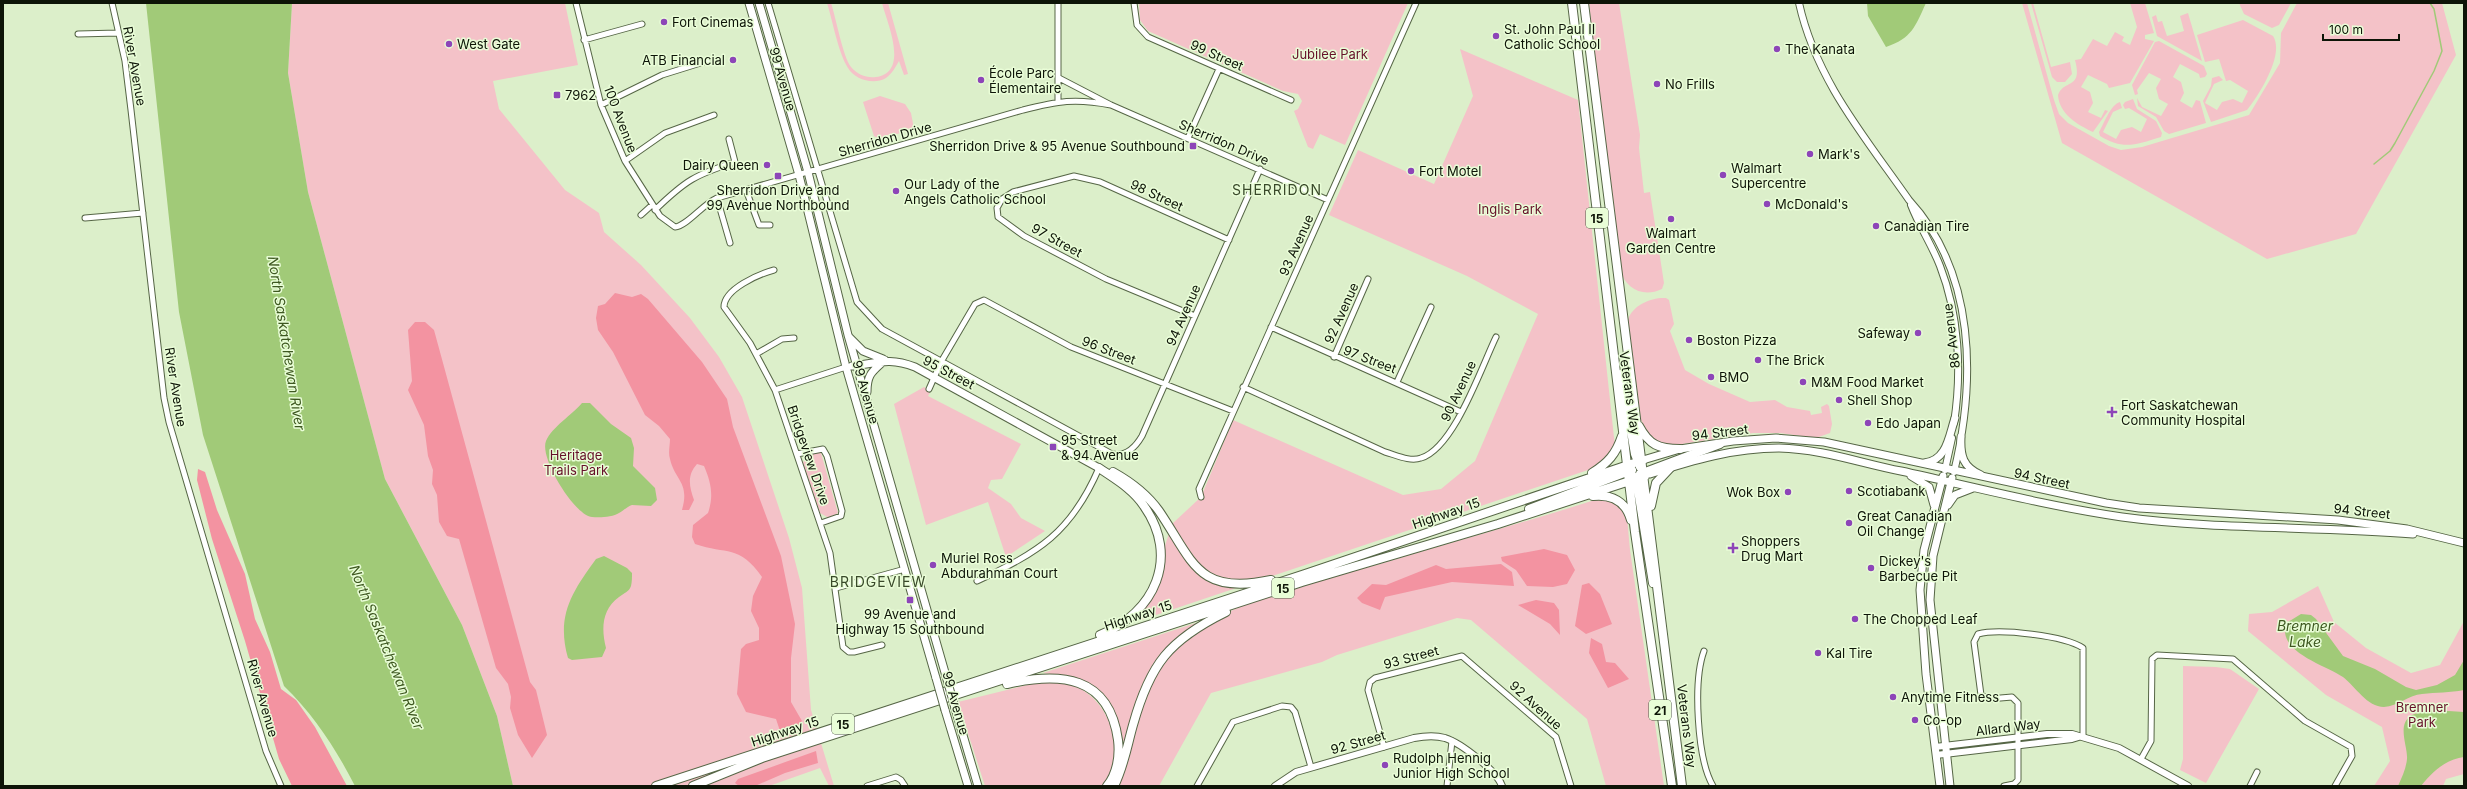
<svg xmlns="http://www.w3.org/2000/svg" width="2467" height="789" font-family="Inter,sans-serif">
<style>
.green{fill:#f4c2c8}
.forest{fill:#f393a1}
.water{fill:#a1ca78}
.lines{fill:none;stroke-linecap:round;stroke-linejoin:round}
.stream{stroke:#a1ca78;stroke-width:1.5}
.minor-casing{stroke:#566646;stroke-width:7}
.tertiary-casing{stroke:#566646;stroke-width:8}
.secondary-casing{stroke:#566646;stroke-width:9}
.primary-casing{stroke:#566646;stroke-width:10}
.minor{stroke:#fff;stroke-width:5}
.tertiary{stroke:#fff;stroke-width:6}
.secondary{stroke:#fff;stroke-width:7}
.primary{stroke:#fff;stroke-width:8}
.secondary-bridge-casing{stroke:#566646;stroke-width:9;stroke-linecap:butt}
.secondary-bridge{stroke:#fff;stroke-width:7}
.poi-dot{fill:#8d45b8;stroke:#e9fdd7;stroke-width:1.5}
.labels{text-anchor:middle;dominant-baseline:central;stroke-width:3;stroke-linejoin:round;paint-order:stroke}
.shield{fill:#e9fdd7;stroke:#4f5a45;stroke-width:1}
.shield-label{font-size:12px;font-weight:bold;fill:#0d1407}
.poi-label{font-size:13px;fill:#0d1407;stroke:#e9fdd7;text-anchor:start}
.park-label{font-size:13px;fill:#661029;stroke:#e9fdd7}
.street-label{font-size:13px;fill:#0d1407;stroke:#e9fdd7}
.neighbourhood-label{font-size:14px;letter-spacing:1px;fill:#39492a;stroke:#e9fdd7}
.water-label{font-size:14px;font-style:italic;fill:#3e5820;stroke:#e9fdd7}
</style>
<rect width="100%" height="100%" fill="#dcefca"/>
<path class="green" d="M 292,3 L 565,3 L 578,65 L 493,81 L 499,109 L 565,190 L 599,213 L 604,232 L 641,265 L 690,318 L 719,357 L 742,397 L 789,538 L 802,588 L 811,710 L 834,786 L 829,786 L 820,768 L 769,786 L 513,786 L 497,716 L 462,625 L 385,479 L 308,192 L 288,73 Z
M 827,3 L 831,3 C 836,18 843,57 851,67 C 858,75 866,78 876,77 C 910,72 887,23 882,3 L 888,3 L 908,74 L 904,75 L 899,61 C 896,66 892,74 886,78 C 874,85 855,80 848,68 C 838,52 833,22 827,3 Z
M 1139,3 L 1408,3 L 1345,145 L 1320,134 L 1313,149 L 1308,147 L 1294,111 L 1298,109 L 1302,101 L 1298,94 L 1283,91 L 1148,31 L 1140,20 Z
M 1589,3 L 1619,3 L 1640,135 L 1639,148 L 1644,193 L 1650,192 L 1664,283 L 1662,289 C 1643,298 1626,289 1620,270 Z
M 2022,3 L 2027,3 L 2054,100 L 2059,114 L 2068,123 L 2109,146 L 2121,150 L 2142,147 L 2249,115 L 2280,63 L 2281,33 L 2297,3 L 2442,3 L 2456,55 L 2356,234 L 2267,259 L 2062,143 Z
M 2031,3 L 2033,3 L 2051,67 L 2070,62 L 2072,74 L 2065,82 L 2057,82 L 2052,77 Z
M 2130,3 L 2145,3 L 2154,33 L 2145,35 L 2145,39 L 2154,41 L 2130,83 L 2109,88 L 2107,84 L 2088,75 L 2081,87 L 2090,92 L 2093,103 L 2088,112 L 2101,118 L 2105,110 L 2108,111 L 2093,132 C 2078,125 2059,114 2058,95 C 2064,79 2083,90 2075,60 L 2081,59 L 2093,39 L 2107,46 L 2115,32 L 2124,37 L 2122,41 L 2130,45 L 2137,27 Z
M 2239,3 L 2291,3 L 2279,25 L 2272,28 L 2244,14 Z
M 2188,13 L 2202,61 L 2157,36 L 2152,17 L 2156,15 L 2158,22 L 2162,21 L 2167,36 L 2184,31 L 2180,16 Z
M 2243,20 L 2273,36 C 2285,54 2259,95 2247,110 L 2211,122 L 2203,101 L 2211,86 L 2212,78 L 2219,76 L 2223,80 L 2214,84 L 2205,103 L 2217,110 L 2222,102 L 2233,99 L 2242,103 L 2248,91 L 2230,80 L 2226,81 L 2219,59 L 2205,62 L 2197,35 Z
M 2159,41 L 2204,66 L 2207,74 L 2205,77 L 2200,78 L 2199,74 L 2180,64 L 2173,77 L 2181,82 L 2184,93 L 2180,101 L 2192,108 L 2196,100 L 2200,101 L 2206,123 L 2169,134 L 2164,131 L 2156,117 L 2138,106 L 2137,98 L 2142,107 L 2161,116 L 2168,104 L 2159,99 L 2156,88 L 2161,79 L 2149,73 L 2137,90 L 2138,94 L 2135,95 L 2132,85 L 2155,42 Z
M 1460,49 L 1578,100 L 1615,447 L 1605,462 L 1591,469 L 1141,620 L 1172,524 L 1201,497 L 1233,420 L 1403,495 L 1441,489 L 1475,461 L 1538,314 L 1467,276 L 1329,215 L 1358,150 L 1434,184 L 1473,96 Z
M 880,96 L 905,104 L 911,113 L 914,129 L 880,139 L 874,136 L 863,102 Z
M 2133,99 L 2137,109 L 2156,121 L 2162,133 L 2161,137 C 2135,145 2123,150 2100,136 L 2099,132 C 2104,124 2110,105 2120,102 L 2122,108 L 2113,112 L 2103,132 L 2116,139 L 2121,130 L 2132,127 L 2141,132 L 2147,119 L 2129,108 L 2125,109 L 2123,105 L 2125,102 Z
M 1666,298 L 1669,300 L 1674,324 L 1670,331 L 1685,370 L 1709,384 L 1750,402 L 1775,400 L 1787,407 L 1810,411 L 1811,415 L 1822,413 L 1821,407 L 1827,404 L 1829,406 L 1832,424 L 1830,433 L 1816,438 L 1780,433 L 1753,433 L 1669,446 L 1661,444 L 1651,438 L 1641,420 L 1628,320 C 1632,305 1652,297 1666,298 Z
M 924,387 L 931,391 L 928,396 L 1021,444 L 1002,479 L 991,480 L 988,488 L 1011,504 L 1021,518 L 1045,531 L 1006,557 L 988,502 L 926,525 L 894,404 Z
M 819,452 L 821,453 L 838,513 L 829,518 L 820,513 L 803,463 L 806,457 Z
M 1598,499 L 1617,502 L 1627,517 L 1630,550 L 1664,786 L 1606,786 L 1587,719 L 1471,620 L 1457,618 L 1337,655 L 1322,662 L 1211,693 L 1159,786 L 1115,786 C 1128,750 1145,679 1169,652 C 1214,603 1318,582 1380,564 C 1453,542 1526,522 1598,499 Z
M 2318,586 L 2334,622 L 2366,648 L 2411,673 L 2440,665 L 2464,621 L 2464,774 L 2446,779 L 2443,786 L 2374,786 L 2390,761 L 2382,727 L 2326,695 L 2248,631 L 2249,614 L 2272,612 Z
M 1202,621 L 1167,649 L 1125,742 L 1122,740 L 1108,704 L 1058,675 L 1043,673 Z
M 2183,666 L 2216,667 L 2230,669 L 2259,689 L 2206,783 L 2180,770 L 2183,759 Z
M 1043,681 C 1051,681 1062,681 1070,684 C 1111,698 1127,751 1104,786 L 985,786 L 958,702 Z"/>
<path class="forest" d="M 615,293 L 632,297 L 641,294 L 648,299 L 702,362 L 727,399 L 733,427 L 781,556 L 795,624 L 791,658 L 791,702 L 802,721 C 797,729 790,730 780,731 L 776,719 L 746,712 L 737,694 L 741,649 L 746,644 L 759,640 L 759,628 L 751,611 L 753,596 L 762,577 C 739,544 727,555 695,544 L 692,537 L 693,525 L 708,513 C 714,496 711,482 704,466 L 697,464 C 687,475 689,486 694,500 L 689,510 L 682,510 C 690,482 675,481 670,459 C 668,453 670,445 670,439 L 659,426 L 645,415 L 613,352 L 598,330 L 596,318 L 598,306 L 605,304 Z
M 415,322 L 425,322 L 434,330 L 530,682 L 536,690 L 547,735 L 532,758 L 518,735 L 510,708 L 511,697 L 508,684 L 496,668 L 459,539 L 447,536 L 439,522 L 437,495 L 432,484 L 433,470 L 428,456 L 424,425 L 408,390 L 412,381 L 408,330 Z
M 198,469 L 205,472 L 217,510 L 245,574 L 255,619 L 270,652 L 281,689 L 296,700 L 315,727 L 347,786 L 292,786 L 279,759 L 245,641 L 212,539 L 197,480 Z
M 1544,549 L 1567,555 L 1575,570 L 1567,584 L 1553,587 L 1527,586 L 1516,570 L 1502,561 L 1501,557 Z
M 1501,564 L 1512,572 L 1514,586 L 1452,582 L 1385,597 L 1380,610 L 1362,603 L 1357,598 L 1372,584 L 1386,585 L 1436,565 L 1446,569 Z
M 1589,583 L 1600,594 L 1612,624 L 1586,634 L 1575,626 L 1582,585 Z
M 1536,600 L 1554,603 L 1559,610 L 1560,635 L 1550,624 L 1518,605 Z
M 1591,638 L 1602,644 L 1606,662 L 1615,663 L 1629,679 L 1608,688 L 1589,653 Z
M 816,751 L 818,763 L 785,773 L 755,786 L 739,786 L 735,783 L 738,779 Z"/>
<path class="water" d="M 146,3 L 292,3 L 288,73 L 308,192 L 385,479 L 462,625 L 497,716 L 513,786 L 355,786 C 336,749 314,715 284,686 L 203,435 L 179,312 Z
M 1867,3 L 1926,3 C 1915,27 1912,38 1886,47 L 1868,16 Z
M 582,403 L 590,403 L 611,424 L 631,438 L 634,448 L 633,466 L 655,488 L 657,500 L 651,506 C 645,506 638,505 632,505 C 628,506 623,511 619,513 C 613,517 600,518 592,517 C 575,516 539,458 546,441 C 552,427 572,415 582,403 Z
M 604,556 L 627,568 L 632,573 C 632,577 632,582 631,586 C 629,592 624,593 619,597 C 602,609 601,629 606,648 L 602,657 L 572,660 L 568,658 C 556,616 572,592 596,559 Z
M 2301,614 L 2311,615 L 2316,619 L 2343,656 L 2375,669 L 2406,687 L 2416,690 L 2437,685 L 2455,675 L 2464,660 L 2464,690 C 2450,693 2436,692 2422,694 C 2409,695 2398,706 2384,707 C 2367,707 2356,687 2343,677 C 2327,666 2284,654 2285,630 L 2288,622 Z
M 2433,710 L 2464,712 L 2464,757 C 2446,759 2432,772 2421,786 L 2398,786 C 2402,777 2406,769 2407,759 C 2408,746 2396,724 2412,715 C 2418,712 2427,712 2433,710 Z"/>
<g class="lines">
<path class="stream" d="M 2374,164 L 2390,151 L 2395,143 L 2434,71 L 2442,51 L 2434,9 L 2430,3"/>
<g class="minor-casing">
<path id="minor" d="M 112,3 L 125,61 L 131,110 L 164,398 L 169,422 L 266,751 L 281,786
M 576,3 L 601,105 L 625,161 L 660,216 L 675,227 C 687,226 703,204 717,198 L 1023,110 C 1058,101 1075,98 1111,105
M 768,3 L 857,302 L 882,329 L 1112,454 C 1126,457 1135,448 1142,436 L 1260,169
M 1134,3 L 1137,25 L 1148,37 L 1291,100
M 78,34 L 118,33
M 584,40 L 642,24
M 1059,78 L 1111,105 L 1328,200
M 1058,101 L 1058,3
M 601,105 L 662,75 L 707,61
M 1188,138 L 1219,69
M 625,161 L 665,133 L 714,115
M 746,190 L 759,225 L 770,225
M 717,198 L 730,243
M 655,210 C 686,180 695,175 735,162 L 729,139
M 641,215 L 652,205
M 85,218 L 143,213
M 774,270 C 759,274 724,289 724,307 L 750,343 L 775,390 L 830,553 L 843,647 L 849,652 L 854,652 L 882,645
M 1195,316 L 1106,279 L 1024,236 L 998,217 L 997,208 L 1002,199 L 1013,192 L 1074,176 L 1100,182 L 1229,240
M 1271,327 L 1461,412
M 756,354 L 782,339 L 794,338
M 1334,357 L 1368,279
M 1397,382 L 1431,307
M 1243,387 L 1385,452 C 1396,455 1410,462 1421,458 C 1454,448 1481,368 1496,337
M 929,389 L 941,362 L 975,304 L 984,300 L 1071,347 L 1233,411
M 775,390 L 846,367
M 797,454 L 823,449 L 827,456 L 842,511 L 841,516 L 821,523
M 1201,497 L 1199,489 L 1416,3
M 977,581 C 1039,552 1071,533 1099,468
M 836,588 L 905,569
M 1704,651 C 1693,681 1697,759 1713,786
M 1384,747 L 1368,690 L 1370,682 L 1375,678 L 1462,656 L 1556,737 L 1571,786
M 2141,759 L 2151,741 L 2152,659 L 2157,655 L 2233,659 L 2305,721 L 2351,747 L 2352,756 L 2335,786
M 867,786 L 896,777 L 901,780 L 905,786
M 1197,786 L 1233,722 L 1282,706 L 1291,707 L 1295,712 L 1311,767
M 1447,786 L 1452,741
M 2004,786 L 2014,784 L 2018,780 L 2018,703 L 2012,697 L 1989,699 L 1981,695 L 1974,642 L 1978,634 C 2000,628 2065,636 2083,648 L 2083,736
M 2250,786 L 2257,772"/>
</g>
<g class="tertiary-casing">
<path id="tertiary" d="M 1799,3 C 1816,80 1865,137 1909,200 C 1976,273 1976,381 1954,472
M 1911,205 C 1919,226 1932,245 1940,266 C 1959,315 1962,371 1954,423
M 1945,470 L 1952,438
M 1935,747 L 2047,734 L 2072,734 L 2119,748 L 2188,786
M 1936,755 L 2072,739 L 2082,736
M 1275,786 L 1296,772 L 1414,738 C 1425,736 1434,735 1445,738 C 1461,743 1497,771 1502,786"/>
</g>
<g class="secondary-casing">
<path id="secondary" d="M 749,3 L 799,175 L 846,367 L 936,678
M 759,3 L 808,172 L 848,335 L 946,676
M 849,337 L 863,351 L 883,359
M 852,366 C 878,363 889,357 915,367 L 1099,468
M 867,392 C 867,374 872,372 885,360
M 1961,437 C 1960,456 1963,467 1981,475
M 1643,460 L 1680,449 L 1733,441 L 1776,438 L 1824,442 L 2106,503 L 2139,508 L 2338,520 L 2407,529 L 2464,543
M 1924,463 C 1947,461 1949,436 1955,418
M 1650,474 C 1693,460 1734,448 1779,448 C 1822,449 1860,463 1901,471 C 1974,487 2047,506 2122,517 C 2218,530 2316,526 2413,534
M 1911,476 L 1929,487 L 1934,505
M 1948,505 L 1955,495 L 1973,488
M 955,708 L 978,786
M 945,710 L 968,786
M 1940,786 L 1926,674 L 1920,590 L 1924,550 L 1943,476
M 1950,786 L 1930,600 L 1933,556 L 1952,478"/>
</g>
<g class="primary-casing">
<path id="primary" d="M 1572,3 L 1635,532 L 1672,786
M 1584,3 L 1682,786
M 1621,374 L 1635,454 L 1640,467
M 1639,426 C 1649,445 1659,449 1680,449
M 1099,468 C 1115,479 1133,489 1144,506 C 1180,557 1155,613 1100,635
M 1113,472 C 1131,482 1147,494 1159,511 C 1193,561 1197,596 1271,580
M 1592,473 C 1608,463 1616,454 1622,436
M 1640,474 L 1720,444
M 1633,476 L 1637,484 L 1653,583
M 1593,496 C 1612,494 1626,502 1631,520
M 1651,506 L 1656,483 L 1671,467
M 1529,509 L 1632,470
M 1007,684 C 1060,672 1109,675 1118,740 C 1120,756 1117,774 1107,786
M 656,786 L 1305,574 L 1643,460
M 693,786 L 762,758 L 1302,582 L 1498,524 L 1645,476
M 1114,786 C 1124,766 1127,746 1133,725 C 1150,664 1169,640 1226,612"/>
</g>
<use href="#minor" class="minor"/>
<use href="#tertiary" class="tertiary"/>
<use href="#secondary" class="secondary"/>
<use href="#primary" class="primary"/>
<g class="secondary-bridge-casing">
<path id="secondary-bridge" d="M 946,676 L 955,708
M 936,678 L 945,710"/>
</g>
<use href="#secondary-bridge" class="secondary-bridge"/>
</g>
<g class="poi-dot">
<circle cx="664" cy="22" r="4"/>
<circle cx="1496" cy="36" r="4"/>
<circle cx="449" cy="44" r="4"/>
<circle cx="1777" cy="49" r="4"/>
<circle cx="733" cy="60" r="4"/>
<circle cx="981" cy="80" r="4"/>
<circle cx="1657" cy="84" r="4"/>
<rect x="553" y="91" width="8" height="8" rx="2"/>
<rect x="1189" y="142" width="8" height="8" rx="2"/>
<circle cx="1810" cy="154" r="4"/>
<circle cx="767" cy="165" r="4"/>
<circle cx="1411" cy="171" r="4"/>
<circle cx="1723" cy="175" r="4"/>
<rect x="774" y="172" width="8" height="8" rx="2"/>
<circle cx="896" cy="191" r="4"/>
<circle cx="1767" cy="204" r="4"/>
<circle cx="1671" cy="219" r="4"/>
<circle cx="1876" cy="226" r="4"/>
<circle cx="1918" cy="333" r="4"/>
<circle cx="1689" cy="340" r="4"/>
<circle cx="1758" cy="360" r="4"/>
<circle cx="1711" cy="377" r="4"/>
<circle cx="1803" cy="382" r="4"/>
<circle cx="1839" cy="400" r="4"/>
<path d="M2110 406h4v4h4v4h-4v4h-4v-4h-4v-4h4z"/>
<circle cx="1868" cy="423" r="4"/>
<rect x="1049" y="443" width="8" height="8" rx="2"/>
<circle cx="1849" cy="491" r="4"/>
<circle cx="1788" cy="492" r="4"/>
<circle cx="1849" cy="523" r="4"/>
<path d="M1731 542h4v4h4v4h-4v4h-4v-4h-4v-4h4z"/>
<circle cx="933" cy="565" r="4"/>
<circle cx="1871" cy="568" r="4"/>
<rect x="906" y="596" width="8" height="8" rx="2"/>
<circle cx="1855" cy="619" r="4"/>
<circle cx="1818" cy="653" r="4"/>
<circle cx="1893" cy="697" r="4"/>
<circle cx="1915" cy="720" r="4"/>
<circle cx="1385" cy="765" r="4"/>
</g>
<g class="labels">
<g class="shield">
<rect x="1586" y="208" width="22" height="20" rx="3"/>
<rect x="1272" y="578" width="22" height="20" rx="3"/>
<rect x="1649" y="700" width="22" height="20" rx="3"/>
<rect x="832" y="714" width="22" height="20" rx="3"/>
</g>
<g class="shield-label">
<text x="1597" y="218">15</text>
<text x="1283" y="588">15</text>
<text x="1660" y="710">21</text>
<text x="843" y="724">15</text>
</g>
<g class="poi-label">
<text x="672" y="22">Fort Cinemas</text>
<text x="1504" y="29">St. John Paul II<tspan x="1504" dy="15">Catholic School</tspan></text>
<text x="457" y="44">West Gate</text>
<text x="1785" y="49">The Kanata</text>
<text x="725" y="60" text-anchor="end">ATB Financial</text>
<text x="989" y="73">École Parc<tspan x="989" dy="15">Élementaire</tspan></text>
<text x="1665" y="84">No Frills</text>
<text x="565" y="95">7962</text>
<text x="1185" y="146" text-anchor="end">Sherridon Drive &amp; 95 Avenue Southbound</text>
<text x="1818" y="154">Mark's</text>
<text x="759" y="165" text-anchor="end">Dairy Queen</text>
<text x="1731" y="168">Walmart<tspan x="1731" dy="15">Supercentre</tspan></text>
<text x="1419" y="171">Fort Motel</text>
<text x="904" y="184">Our Lady of the<tspan x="904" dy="15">Angels Catholic School</tspan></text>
<text x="778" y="190" text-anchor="middle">Sherridon Drive and<tspan x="778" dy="15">99 Avenue Northbound</tspan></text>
<text x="1775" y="204">McDonald's</text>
<text x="1884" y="226">Canadian Tire</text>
<text x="1671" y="233" text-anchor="middle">Walmart<tspan x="1671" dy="15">Garden Centre</tspan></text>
<text x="1910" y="333" text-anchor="end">Safeway</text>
<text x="1697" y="340">Boston Pizza</text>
<text x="1766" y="360">The Brick</text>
<text x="1719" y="377">BMO</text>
<text x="1811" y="382">M&amp;M Food Market</text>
<text x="1847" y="400">Shell Shop</text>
<text x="2121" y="405">Fort Saskatchewan<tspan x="2121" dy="15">Community Hospital</tspan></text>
<text x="1876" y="423">Edo Japan</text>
<text x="1061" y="440">95 Street<tspan x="1061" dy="15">&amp; 94 Avenue</tspan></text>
<text x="1857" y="491">Scotiabank</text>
<text x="1780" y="492" text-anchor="end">Wok Box</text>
<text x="1857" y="516">Great Canadian<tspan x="1857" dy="15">Oil Change</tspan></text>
<text x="1741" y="541">Shoppers<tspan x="1741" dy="15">Drug Mart</tspan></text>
<text x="941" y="558">Muriel Ross<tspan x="941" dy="15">Abdurahman Court</tspan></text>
<text x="1879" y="561">Dickey's<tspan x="1879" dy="15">Barbecue Pit</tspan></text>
<text x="910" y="614" text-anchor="middle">99 Avenue and<tspan x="910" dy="15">Highway 15 Southbound</tspan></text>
<text x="1863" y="619">The Chopped Leaf</text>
<text x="1826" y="653">Kal Tire</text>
<text x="1901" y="697">Anytime Fitness</text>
<text x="1923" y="720">Co-op</text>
<text x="1393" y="758">Rudolph Hennig<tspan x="1393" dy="15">Junior High School</tspan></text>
</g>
<g class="park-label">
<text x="1330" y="54">Jubilee Park</text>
<text x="1510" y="209">Inglis Park</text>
<text x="576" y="455">Heritage<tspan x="576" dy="15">Trails Park</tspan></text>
<text x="2422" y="707">Bremner<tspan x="2422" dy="15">Park</tspan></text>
</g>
<g class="street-label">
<text transform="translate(1217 55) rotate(24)">99 Street</text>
<text transform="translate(135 66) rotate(80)">River Avenue</text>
<text transform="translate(783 79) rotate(74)">99 Avenue</text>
<text transform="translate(621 119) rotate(69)">100 Avenue</text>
<text transform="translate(885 139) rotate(-16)">Sherridon Drive</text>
<text transform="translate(1224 142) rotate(23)">Sherridon Drive</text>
<text transform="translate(1157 195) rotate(25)">98 Street</text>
<text transform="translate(1057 240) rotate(29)">97 Street</text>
<text transform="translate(1296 245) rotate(-66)">93 Avenue</text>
<text transform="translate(1341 313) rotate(-66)">92 Avenue</text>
<text transform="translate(1183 315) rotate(-66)">94 Avenue</text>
<text transform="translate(1951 336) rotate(-97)">86 Avenue</text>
<text transform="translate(1109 350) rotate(21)">96 Street</text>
<text transform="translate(1370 359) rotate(21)">97 Street</text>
<text transform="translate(949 372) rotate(28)">95 Street</text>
<text transform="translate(176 387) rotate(81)">River Avenue</text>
<text transform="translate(1458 391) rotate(-65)">90 Avenue</text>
<text transform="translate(866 392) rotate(74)">99 Avenue</text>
<text transform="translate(1630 393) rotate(82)">Veterans Way</text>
<text transform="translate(1720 432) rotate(-7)">94 Street</text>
<text transform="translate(809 455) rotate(71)">Bridgeview Drive</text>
<text transform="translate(2042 478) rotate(12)">94 Street</text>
<text transform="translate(2362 511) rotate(6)">94 Street</text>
<text transform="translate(1446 513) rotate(-19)">Highway 15</text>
<text transform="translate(1138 615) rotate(-18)">Highway 15</text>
<text transform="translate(1411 657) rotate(-15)">93 Street</text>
<text transform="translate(263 698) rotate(74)">River Avenue</text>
<text transform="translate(956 703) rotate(74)">99 Avenue</text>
<text transform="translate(1536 705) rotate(42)">92 Avenue</text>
<text transform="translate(1687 726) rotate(83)">Veterans Way</text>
<text transform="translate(2008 727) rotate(-7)">Allard Way</text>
<text transform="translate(785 731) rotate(-18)">Highway 15</text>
<text transform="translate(1358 742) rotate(-16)">92 Street</text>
</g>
<g class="neighbourhood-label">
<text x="1277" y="189">SHERRIDON</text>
<text x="878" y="581">BRIDGEVIEW</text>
</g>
<g class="water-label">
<text transform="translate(287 343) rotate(81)">North Saskatchewan River</text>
<text x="2305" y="625">Bremner<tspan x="2305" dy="16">Lake</tspan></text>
<text transform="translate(387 647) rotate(68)">North Saskatchewan River</text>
</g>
</g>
<rect width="2467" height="789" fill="none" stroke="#0d1407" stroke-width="8"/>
<path d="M2323 34v6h76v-6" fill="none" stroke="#0d1407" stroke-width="2"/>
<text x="2329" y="34" font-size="12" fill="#0d1407" stroke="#e9fdd7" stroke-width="3" paint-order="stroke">100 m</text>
</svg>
